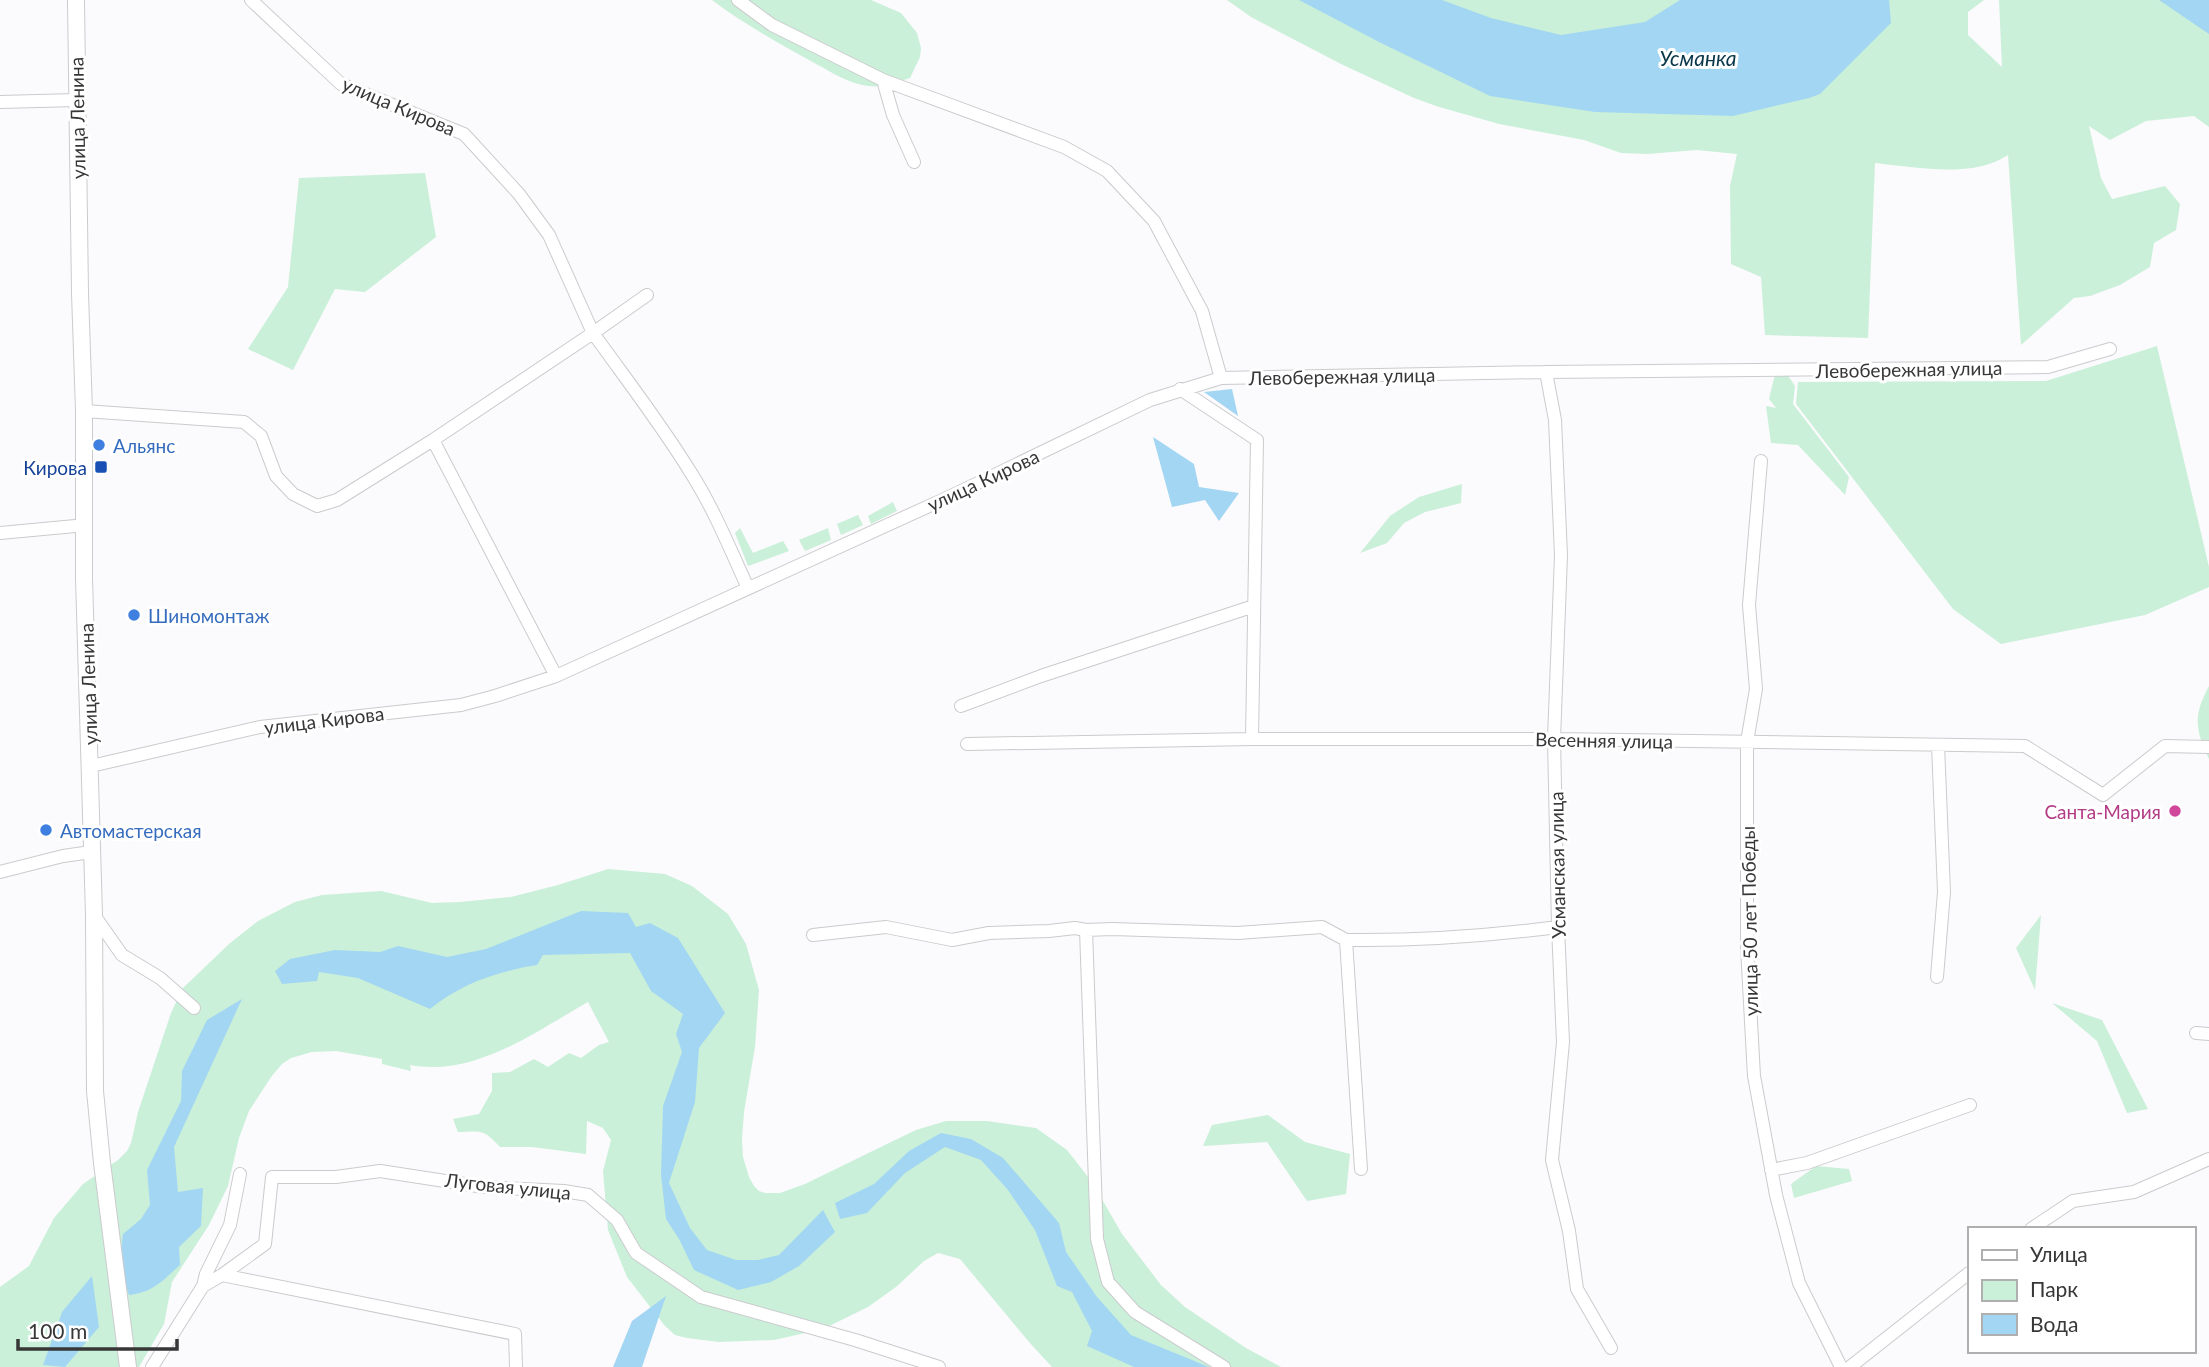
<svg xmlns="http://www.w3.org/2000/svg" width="2209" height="1367" font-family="Lato,sans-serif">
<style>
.green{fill:#caf0d9}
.water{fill:#a3d6f2}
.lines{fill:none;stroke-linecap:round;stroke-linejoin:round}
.street-casing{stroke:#cbcbce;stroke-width:14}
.secondary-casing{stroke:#cbcbce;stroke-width:18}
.street{stroke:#fff;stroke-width:12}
.secondary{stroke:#fff;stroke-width:16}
.shop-dot{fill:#3f7fe0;stroke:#fff;stroke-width:2.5}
.transit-dot{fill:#1a4fb4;stroke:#fff;stroke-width:2.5}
.hotel-dot{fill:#d1479c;stroke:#fff;stroke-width:2.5}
.labels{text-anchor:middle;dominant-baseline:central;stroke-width:6;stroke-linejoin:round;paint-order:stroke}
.street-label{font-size:19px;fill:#373738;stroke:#fff}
.shop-label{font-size:19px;fill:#366cbe;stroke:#fff;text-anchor:start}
.transit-label{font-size:19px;fill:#164399;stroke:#fff;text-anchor:end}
.hotel-label{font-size:19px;fill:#b23c85;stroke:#fff;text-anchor:end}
.water-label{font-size:21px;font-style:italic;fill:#0a374a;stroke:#fff}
</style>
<rect width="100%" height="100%" fill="#fbfafd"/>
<path class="green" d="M 712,0 L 871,0 L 901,13 L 917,33 L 921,48 L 920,57 L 910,78 C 895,83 883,88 868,86 C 850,84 833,73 818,65 C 782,45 745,25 712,0 Z
M 1227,0 L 1984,0 L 1968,12 L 1968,35 L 2002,67 L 1999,0 L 2209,0 L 2209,127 L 2194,116 L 2146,121 L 2110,140 L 2089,126 L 2101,178 L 2112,199 L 2165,186 L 2180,204 L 2176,230 L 2154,243 L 2150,267 L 2120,285 L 2090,296 L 2074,298 L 2021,345 L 2008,155 C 1972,179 1916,167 1875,163 L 1868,338 L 1765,335 L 1761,277 L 1731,264 L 1730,186 L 1737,154 L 1697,150 L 1647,154 L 1621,153 L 1584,140 L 1499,124 L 1436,106 L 1414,98 L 1341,64 L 1251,17 Z
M 425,173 L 436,237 L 365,292 L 335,289 L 293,370 L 248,349 L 288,287 L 299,178 Z
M 2157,346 L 2209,567 L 2209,587 L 2145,615 L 2001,644 L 1953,609 L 1796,404 L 1798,382 L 2046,381 Z
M 1775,374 L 1787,374 L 1795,386 L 1793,404 L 1849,477 L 1845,495 L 1798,445 L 1771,443 L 1766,406 L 1776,408 L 1769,399 Z
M 1462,484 L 1461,503 L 1425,512 L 1404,523 L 1387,543 L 1360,553 L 1390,516 L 1419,497 Z
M 893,502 L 897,511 L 871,524 L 868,516 Z
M 858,515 L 863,525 L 841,535 L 837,524 Z
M 740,528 L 753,553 L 783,541 L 789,551 L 748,566 L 735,533 Z
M 828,528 L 831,540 L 805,551 L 799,540 Z
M 2209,686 L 2209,759 C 2195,729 2193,716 2209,686 Z
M 608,869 L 665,874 L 692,886 L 728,914 L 746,944 L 759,990 L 755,1047 L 744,1112 L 742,1139 L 743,1157 L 749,1177 L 754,1186 L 759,1191 L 765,1193 L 780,1193 L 805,1184 L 889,1143 L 916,1130 L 946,1121 L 987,1121 L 1036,1128 L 1067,1150 L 1092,1182 L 1122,1234 L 1161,1285 L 1185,1307 L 1246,1348 L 1281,1367 L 1052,1367 L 1029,1342 L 960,1259 L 938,1253 L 924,1261 L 896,1287 L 868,1307 L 823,1329 L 774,1340 L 719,1342 L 687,1338 L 675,1335 L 665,1326 L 627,1277 L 608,1230 L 603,1171 L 611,1140 L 603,1128 L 587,1121 L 586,1154 L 532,1147 L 500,1147 C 484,1129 481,1131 458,1132 L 453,1119 L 479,1114 L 492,1091 L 492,1073 L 510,1072 L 534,1059 L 548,1067 L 569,1053 L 581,1058 L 599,1045 L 609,1042 L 588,1002 C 535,1032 475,1077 410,1065 L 411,1071 L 382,1064 L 382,1059 L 336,1051 L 312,1052 L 291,1058 L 282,1064 L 271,1077 L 249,1111 L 239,1138 L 228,1186 L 209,1225 L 172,1282 L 164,1324 L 139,1367 L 0,1367 L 0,1287 L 29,1266 L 54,1218 L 83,1184 L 118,1160 L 127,1151 L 131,1143 L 138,1112 L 171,1013 L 183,988 L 229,944 L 258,921 L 295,902 L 322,895 L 381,891 L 432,903 L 460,902 L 511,897 L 558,885 Z
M 2041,915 L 2035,990 L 2016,948 Z
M 2052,1003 L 2102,1020 L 2148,1109 L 2127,1113 L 2097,1041 Z
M 1268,1115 L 1305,1142 L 1350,1154 L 1346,1194 L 1307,1201 L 1267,1142 L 1203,1146 L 1212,1125 Z
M 1816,1166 L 1849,1169 L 1852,1181 L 1794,1198 L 1791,1184 Z"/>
<path class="water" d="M 1299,0 L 1442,0 L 1491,18 L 1561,35 L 1645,22 L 1680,0 L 1889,0 L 1891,23 L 1820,94 L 1809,98 L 1733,116 L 1595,112 L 1490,96 L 1379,42 Z
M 2159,0 L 2209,0 L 2209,34 Z
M 1232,389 L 1238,416 L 1204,392 Z
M 1153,437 L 1194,464 L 1199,487 L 1239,493 L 1219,521 L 1205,500 L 1172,507 Z
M 581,911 L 628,913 L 636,927 L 650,923 L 678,938 L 725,1013 L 699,1048 L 695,1102 L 669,1183 L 690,1228 L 707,1250 L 736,1260 L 758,1260 L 779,1255 L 823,1210 L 835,1232 L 799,1266 L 771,1282 L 738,1290 L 694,1270 L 679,1239 L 666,1219 L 661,1175 L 663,1106 L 682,1052 L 676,1034 L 683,1014 L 651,991 L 630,953 L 543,955 L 537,965 C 498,971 460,984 430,1009 L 358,978 L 319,972 L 317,981 L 282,984 L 275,971 L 290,959 L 335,950 L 380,952 L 398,946 L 447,957 L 486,949 Z
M 242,999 L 174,1147 L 178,1192 L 203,1188 L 201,1226 L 179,1247 L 180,1265 C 162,1281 154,1292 129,1295 C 121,1275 120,1256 123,1234 L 141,1219 L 150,1205 L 147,1170 L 181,1101 L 182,1071 L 207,1020 Z
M 941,1133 L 971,1139 L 1003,1158 L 1059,1223 L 1066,1252 L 1097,1297 L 1131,1335 L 1209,1367 L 1134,1367 L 1087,1346 L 1092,1331 L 1072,1292 L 1057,1286 L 1035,1230 L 1008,1190 L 981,1160 L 945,1147 L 905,1173 L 867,1213 L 840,1219 L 835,1203 L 874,1184 L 909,1151 Z
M 92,1276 L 99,1327 L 65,1367 L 43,1365 L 62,1312 Z
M 666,1296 L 642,1367 L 613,1367 L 632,1321 Z"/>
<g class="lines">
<g class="street-casing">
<path id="street" d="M 738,0 L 772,25 L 883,80 L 1064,147 L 1107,171 L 1154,221 L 1202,311 L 1221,378 L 1546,372 L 2048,367 L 2110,349
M 883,80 L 893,115 L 914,162
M 0,102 L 77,100
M 647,295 L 593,333 C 626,379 661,424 691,473 C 714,509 730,549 748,588
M 1546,372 L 1555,420 L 1561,555 L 1554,739 L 1558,927 L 1563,1042 L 1552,1160 L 1569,1231 L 1577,1289 L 1611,1348
M 1180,389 L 1257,440 L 1252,739
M 84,411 L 244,422 L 261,436 L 276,476 L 293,494 L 317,506 L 337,500 L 433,440 L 593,333 L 549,235 L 519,194 L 464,134 L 341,84 L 251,0
M 433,440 L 556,676
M 1761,461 L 1749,605 L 1756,689 L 1747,742 L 1747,948 L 1754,1076 L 1776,1195 L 1799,1283 L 1841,1367
M 0,533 L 86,525
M 961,706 L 1041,676 L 1254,606
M 967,744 L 1252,739 L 1554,739 L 2025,746 L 2103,795 L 2165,746 L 2209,747
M 91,766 L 260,727 L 461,705 L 495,696 L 556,676 L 951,496 L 1150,400 L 1221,378
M 0,872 L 63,856 L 91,852
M 94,915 L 122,955 L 160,978 L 194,1008
M 1086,930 L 1097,1239 L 1108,1282 L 1135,1312 L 1224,1367
M 813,935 L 886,927 L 952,940 L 989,933 L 1049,931 L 1075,928 L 1086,930 L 1112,929 L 1238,933 L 1322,927 L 1346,940
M 1937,977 L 1944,892 L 1938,745
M 2196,1033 L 2209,1034
M 1361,1169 L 1346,940 C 1417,941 1487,936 1558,927
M 1771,1170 L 1807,1163 L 1970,1105
M 2031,1229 L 2073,1201 L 2134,1192 L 2209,1159
M 222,1275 L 515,1334 L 516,1367
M 203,1286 L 206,1274 L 230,1225 L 240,1174
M 152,1367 L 203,1286 L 222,1275 L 265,1244 L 272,1177 L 336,1177 L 380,1171 L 484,1187 L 564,1191 L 588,1195 L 617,1220 L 636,1253 L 701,1297 L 855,1340 L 939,1367
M 1850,1367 L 1969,1273"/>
</g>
<g class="secondary-casing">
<path id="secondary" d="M 76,0 L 80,293 L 84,411 L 84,578 L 94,915 L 95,1091 L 102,1163 L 128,1367"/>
</g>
<use href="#street" class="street"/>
<use href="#secondary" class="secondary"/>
</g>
<g class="shop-dot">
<circle cx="99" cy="445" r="7"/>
<circle cx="134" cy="615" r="7"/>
<circle cx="46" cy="830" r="7"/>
</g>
<rect class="transit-dot" x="94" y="460" width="14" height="14" rx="3.5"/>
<circle class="hotel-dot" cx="2175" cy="811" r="7"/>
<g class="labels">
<g class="street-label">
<text transform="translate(399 106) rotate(23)">улица Кирова</text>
<text transform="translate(77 118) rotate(-91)">улица Ленина</text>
<text transform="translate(1909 369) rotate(-1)">Левобережная улица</text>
<text transform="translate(1342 376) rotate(-1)">Левобережная улица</text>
<text transform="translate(983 480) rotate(-25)">улица Кирова</text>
<text transform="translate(88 684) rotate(-92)">улица Ленина</text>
<text transform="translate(324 720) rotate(-7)">улица Кирова</text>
<text transform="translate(1604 740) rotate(1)">Весенняя улица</text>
<text transform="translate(1557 865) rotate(-91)">Усманская улица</text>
<text transform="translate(1749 921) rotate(-91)">улица 50 лет Победы</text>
<text transform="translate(508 1186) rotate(6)">Луговая улица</text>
</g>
<g class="shop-label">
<text x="113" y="445">Альянс</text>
<text x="148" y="615">Шиномонтаж</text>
<text x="60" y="830">Автомастерская</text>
</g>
<g class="transit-label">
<text x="87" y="467">Кирова</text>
</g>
<g class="hotel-label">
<text x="2161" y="811">Санта-Мария</text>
</g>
<g class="water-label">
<text x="1698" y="57">Усманка</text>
</g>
</g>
<rect x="1968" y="1227" width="228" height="126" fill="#ffffff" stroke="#afafaf" stroke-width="2"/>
<rect x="1982" y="1250" width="35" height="10" fill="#ffffff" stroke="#afafaf" stroke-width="2"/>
<text x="2030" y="1262" font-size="21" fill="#373738">Улица</text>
<rect x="1982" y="1280" width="35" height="21" fill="#caf0d9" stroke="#afafaf" stroke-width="2"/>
<text x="2030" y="1297" font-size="21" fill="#373738">Парк</text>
<rect x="1982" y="1314" width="35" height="21" fill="#a3d6f2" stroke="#afafaf" stroke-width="2"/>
<text x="2030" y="1332" font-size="21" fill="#373738">Вода</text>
<path d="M18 1339v10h159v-10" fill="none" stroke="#373738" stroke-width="3.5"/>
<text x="28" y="1339" font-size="21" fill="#373738" stroke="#ffffff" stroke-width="5" paint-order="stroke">100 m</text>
</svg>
